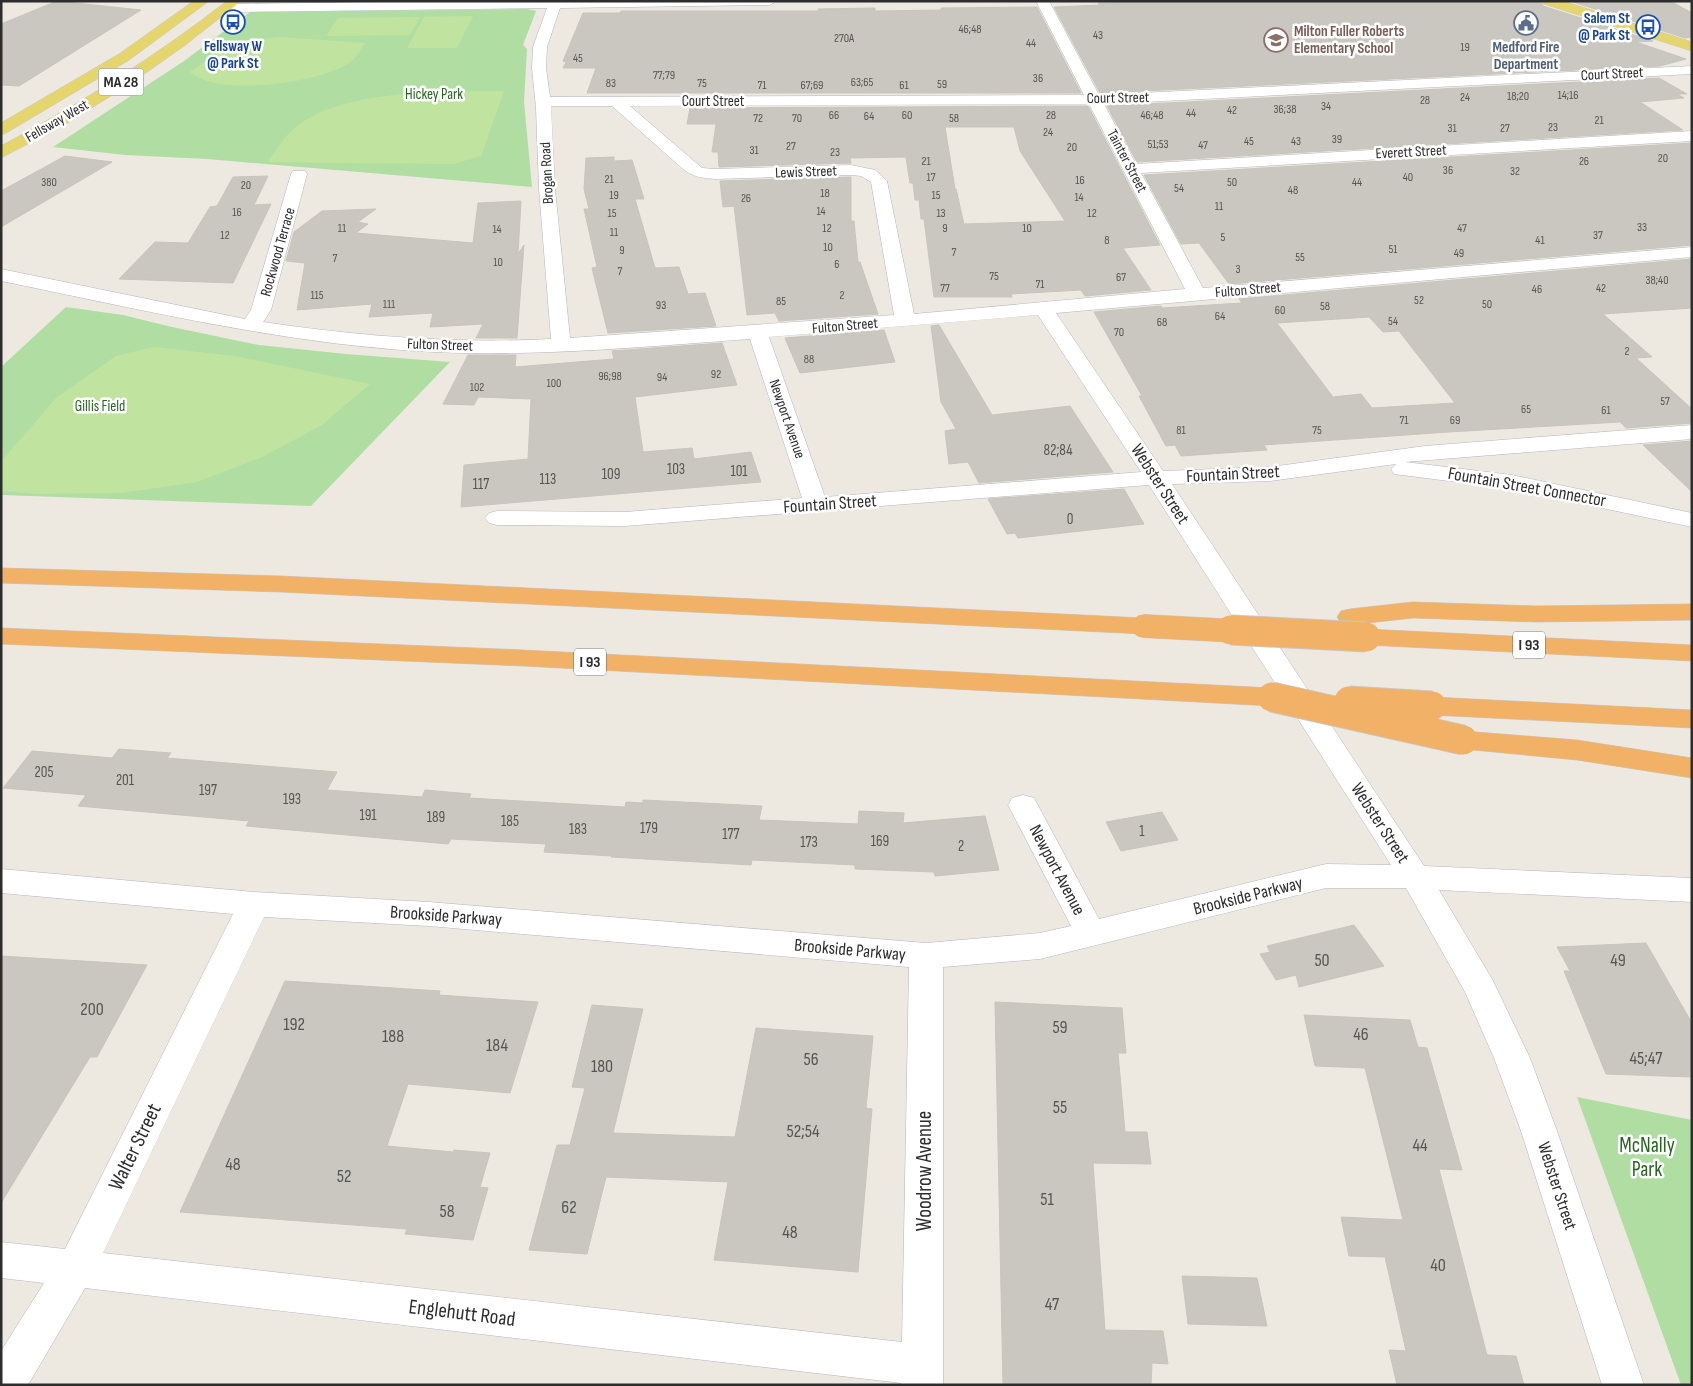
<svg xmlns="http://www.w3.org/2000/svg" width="1693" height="1386" font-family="'Sofia Sans Condensed',sans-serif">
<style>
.green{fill:#b0dea2}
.pitch{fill:#c0e49f}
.building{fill:#c9c7bf;stroke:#c8c5ba;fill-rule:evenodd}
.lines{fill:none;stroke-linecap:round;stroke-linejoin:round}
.minor-casing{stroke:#b4b5bf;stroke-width:1}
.major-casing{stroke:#c8c8c8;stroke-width:1}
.highway-casing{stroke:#c8c8c8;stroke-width:1}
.minor{fill:#fff;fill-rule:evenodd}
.major{fill:#e5d56d;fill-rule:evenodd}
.highway{fill:#f1b167;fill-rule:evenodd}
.highway-bridge-far1-casing{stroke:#c8c8c8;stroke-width:24;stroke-linecap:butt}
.highway-bridge-casing{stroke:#c8c8c8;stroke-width:31;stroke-linecap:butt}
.highway-bridge-far1{stroke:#f1b167;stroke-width:23}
.highway-bridge{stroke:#f1b167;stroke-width:29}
.labels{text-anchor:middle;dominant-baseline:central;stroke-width:5;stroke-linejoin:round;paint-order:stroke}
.far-number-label{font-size:12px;fill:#545452}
.far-transit-label{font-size:15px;font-weight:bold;fill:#164399;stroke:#fff;text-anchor:end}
.far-education-label{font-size:15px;font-weight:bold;fill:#785e54;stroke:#fff;text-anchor:start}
.far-service-label{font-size:15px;font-weight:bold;fill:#4e5e75;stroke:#fff}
.far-street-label{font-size:15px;fill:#2d2d2d;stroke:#fff}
.far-park-label{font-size:15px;fill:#296521;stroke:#fff}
.number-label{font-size:15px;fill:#545452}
.shield{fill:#fff;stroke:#6c6c6c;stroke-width:1}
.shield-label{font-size:16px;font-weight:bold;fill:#2d2d2d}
.street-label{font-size:18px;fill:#2d2d2d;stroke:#fff}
.near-number-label{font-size:18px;fill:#545452}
.near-park-label{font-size:21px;fill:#296521;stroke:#fff}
.near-street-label{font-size:21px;fill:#2d2d2d;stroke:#fff}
</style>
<rect width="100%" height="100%" fill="#ede9e0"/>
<path class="green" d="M 527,9 L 536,11 L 523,45 L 527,49 L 524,102 L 532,187 L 207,159 L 125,155 L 53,147 L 184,61 L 250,12 Z
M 66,307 L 123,315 L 172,327 L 259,345 L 346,354 L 450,362 L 311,506 L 1,495 L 1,367 Z
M 1577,1097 L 1692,1120 L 1692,1385 L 1681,1385 Z"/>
<path class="pitch" d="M 473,16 L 457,48 L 407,48 L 424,17 Z
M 420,17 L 410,35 L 326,36 L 338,18 Z
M 280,37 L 365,43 C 361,48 358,55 354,59 C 330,81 245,91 215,83 C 206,81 197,77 190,72 L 235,42 Z
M 445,91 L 504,91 L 481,156 L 453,164 L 268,162 C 276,149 285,136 297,126 C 335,97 399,94 445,91 Z
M 154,347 L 234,356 L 370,384 L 322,425 L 262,457 L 197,482 L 121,493 L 39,494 L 1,491 L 1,462 L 56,398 L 116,356 Z"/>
<path class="building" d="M 57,1 L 141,10 L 19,86 L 1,85 L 1,24 Z
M 1173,1 L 1541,1 L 1543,6 L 1653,41 L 1636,42 L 1686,59 L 1660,66 L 1100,93 L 1054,7 L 1100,5 L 1098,3 Z
M 1570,1 L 1670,1 L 1692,13 L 1692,37 L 1685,38 Z
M 1037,7 L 1081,93 L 587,93 L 596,68 L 563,68 L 566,62 L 563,61 L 583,13 L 620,13 L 621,11 L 818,11 L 818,9 L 875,8 L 875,11 L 941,10 L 941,8 Z
M 1659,78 L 1687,94 L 1677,94 L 1684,98 L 1640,102 L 1683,130 L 1137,162 L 1107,106 Z
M 1088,106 L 1160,245 L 1123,248 L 1151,290 L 1085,296 L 1081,290 L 1011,294 L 1012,297 L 934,297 L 924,219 L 921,219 L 919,200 L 915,200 L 913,183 L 910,183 L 906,157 L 850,158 L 851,163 L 719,167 L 718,152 L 712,152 L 716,124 L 687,124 L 690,108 ZM 945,127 L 1014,127 L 1020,151 L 1065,221 L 964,224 L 956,189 L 955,189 Z
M 1692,143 L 1692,245 L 1229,284 L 1199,243 L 1181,244 L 1144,175 Z
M 65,156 L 112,162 L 1,227 L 1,191 Z
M 614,157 L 614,161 L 632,160 L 644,199 L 635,199 L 655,268 L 679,267 L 688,294 L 705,293 L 716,326 L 608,333 L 592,268 L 597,267 L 584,209 L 589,209 L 584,189 L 586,158 Z
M 268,176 L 254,205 L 271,204 L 233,283 L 119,279 L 155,242 L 188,243 L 210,207 L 217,206 L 233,177 Z
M 851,177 L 851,221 L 854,221 L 858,262 L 860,262 L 878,314 L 779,321 L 775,313 L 747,315 L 734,206 L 723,207 L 720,181 Z
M 521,201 L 518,254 L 524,245 L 517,338 L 476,338 L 483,324 L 430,327 L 433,313 L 369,317 L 372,304 L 297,310 L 305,263 L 286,261 L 294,232 L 322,211 L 376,209 L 358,222 L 368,224 L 356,233 L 473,243 L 478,203 Z
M 1692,259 L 1692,308 L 1603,314 L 1652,357 L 1636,358 L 1692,409 L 1692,423 L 1626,428 L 1620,422 L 1449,432 L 1264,445 L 1267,450 L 1181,456 L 1175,445 L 1166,446 L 1139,396 L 1142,396 L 1094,312 L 1161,306 L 1162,308 L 1242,303 L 1239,299 ZM 1369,317 L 1383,332 L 1399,331 L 1455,403 L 1372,408 L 1361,394 L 1333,397 L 1277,323 Z
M 939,325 L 992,415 L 1070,406 L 1113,472 L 979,483 L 968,462 L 949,464 L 945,431 L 956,429 L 941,402 L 931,326 Z
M 884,330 L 895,362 L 800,373 L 785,338 Z
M 722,343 L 737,385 L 635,397 L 643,452 L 692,448 L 694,459 L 751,452 L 761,482 L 461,507 L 464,465 L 528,459 L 531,399 L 478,397 L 474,405 L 443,404 L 468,355 L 516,355 L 515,367 L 614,359 L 612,351 Z
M 1692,441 L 1692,492 L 1643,445 Z
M 1124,489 L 1144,524 L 1018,538 L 1015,533 L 1007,534 L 988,499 Z
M 119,749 L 171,753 L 167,758 L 337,772 L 327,790 L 422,797 L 425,790 L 471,794 L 469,798 L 625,807 L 626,802 L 643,803 L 643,800 L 762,806 L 759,820 L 858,824 L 859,811 L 904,813 L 903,823 L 985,816 L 999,870 L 935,876 L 934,872 L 855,869 L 855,865 L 752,860 L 751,865 L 611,857 L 612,856 L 544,852 L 546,844 L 451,839 L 448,844 L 246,826 L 249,821 L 78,806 L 86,795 L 3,788 L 32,751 L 112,758 Z
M 1162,812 L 1178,840 L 1121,851 L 1106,822 Z
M 1354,925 L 1384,966 L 1299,987 L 1296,975 L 1276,980 L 1260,954 L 1270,952 L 1267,946 Z
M 1646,943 L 1692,1023 L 1692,1077 L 1606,1074 L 1564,971 L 1570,971 L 1557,947 Z
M 1,956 L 147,965 L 97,1057 L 90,1057 L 1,1203 Z
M 285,981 L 440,991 L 439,995 L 538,1002 L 510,1093 L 408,1084 L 387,1146 L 453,1152 L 454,1150 L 490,1153 L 480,1187 L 488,1188 L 473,1240 L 405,1234 L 407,1229 L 180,1212 Z
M 995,1002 L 1122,1008 L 1126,1053 L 1118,1053 L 1125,1132 L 1147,1132 L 1151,1164 L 1093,1163 L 1105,1330 L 1163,1331 L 1168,1364 L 1152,1363 L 1151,1385 L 1003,1385 Z
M 592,1005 L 643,1009 L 613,1133 L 735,1137 L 756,1028 L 873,1036 L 866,1108 L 872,1109 L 858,1272 L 714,1260 L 728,1182 L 606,1177 L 587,1254 L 529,1250 L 557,1145 L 570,1145 L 585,1088 L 572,1087 Z
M 1304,1015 L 1410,1020 L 1418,1047 L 1427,1048 L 1462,1170 L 1439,1169 L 1487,1355 L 1516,1356 L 1524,1385 L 1397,1385 L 1389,1350 L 1406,1351 L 1385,1257 L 1349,1256 L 1341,1217 L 1403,1220 L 1365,1068 L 1315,1066 Z
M 1182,1276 L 1257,1278 L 1267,1326 L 1188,1324 Z"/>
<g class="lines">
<g class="minor-casing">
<path id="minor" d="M 450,1 L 776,1 L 770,5 L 560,8 L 547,47 L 546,68 L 550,97 L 1084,95 L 1036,1 L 1049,1 L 1099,95 L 1692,66 L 1692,74 L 1104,104 L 1136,164 L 1692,131 L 1692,141 L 1141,173 L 1203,288 L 1692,247 L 1692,257 L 1056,313 L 1163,471 L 1270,467 L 1425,446 L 1692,425 L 1692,439 L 1405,462 L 1512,475 L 1692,513 L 1692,527 L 1512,489 L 1394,474 L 1391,469 L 1396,464 L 1270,481 L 1172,484 L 1424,866 L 1692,878 L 1692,902 L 1439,890 L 1492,979 L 1530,1058 L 1557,1131 L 1644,1385 L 1602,1385 L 1521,1131 L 1494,1058 L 1465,992 L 1406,888 L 1326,888 L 1040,959 L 943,967 L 943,1385 L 901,1385 L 901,1383 L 85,1288 L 28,1385 L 1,1385 L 1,1351 L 44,1283 L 1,1278 L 1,1242 L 65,1249 L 233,914 L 1,893 L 1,869 L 254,892 L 429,902 L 926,943 L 1040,933 L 1071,926 L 1008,805 L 1012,798 L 1023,795 L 1034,798 L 1099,919 L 1326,864 L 1391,865 L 1149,485 L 625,526 L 497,525 L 489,523 L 485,518 L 489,513 L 497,511 L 625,512 L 802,498 L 750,339 C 639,347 527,358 416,351 C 276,342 139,309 1,281 L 1,269 L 245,319 L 251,310 L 291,174 L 293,171 L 305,171 L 307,174 L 271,310 L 263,322 C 358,336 454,344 551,339 L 539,189 L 536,108 L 532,68 L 533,47 L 547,8 L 227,12 L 221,8 L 227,4 ZM 1089,104 L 1185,289 L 914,314 L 887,181 L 875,170 L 851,165 L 715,169 L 702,168 L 630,106 ZM 551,106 L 612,106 L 683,169 C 693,177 703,178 715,179 L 851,175 L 861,176 L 871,182 L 894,315 L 570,338 L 555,189 ZM 1038,315 L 1141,472 L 825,497 L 769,337 ZM 264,917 L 429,926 L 909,967 L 902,1342 L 103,1253 Z"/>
</g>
<g class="major-casing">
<path id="major" d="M 194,1 L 209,1 L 129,60 L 6,133 L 1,135 L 1,123 L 119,54 Z
M 227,1 L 241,1 L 184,46 L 127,86 L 67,123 L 1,158 L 1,146 C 80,104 156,56 227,1 Z
M 1543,1 L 1563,1 L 1692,42 L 1692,51 L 1544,4 Z"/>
</g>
<g class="highway-casing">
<path id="highway" d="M 1,568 L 281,576 L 1143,618 L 1152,620 L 1156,626 L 1152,632 L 1143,634 L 281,592 L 1,583 Z
M 1413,602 L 1537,606 L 1692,604 L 1692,620 L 1537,622 L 1413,618 L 1350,625 L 1341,623 L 1337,617 L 1341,611 L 1350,609 Z
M 1,628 L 523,650 L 1272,688 L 1282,691 L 1286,697 L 1282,703 L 1272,706 L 523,666 L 1,644 Z
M 1366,629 L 1692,645 L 1692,661 L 1366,645 L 1357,643 L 1353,637 L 1357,631 Z
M 1432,697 L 1692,710 L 1692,728 L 1432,715 L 1422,712 L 1418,706 L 1422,700 Z
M 1463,731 L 1577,740 L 1692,758 L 1692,778 L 1577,760 L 1463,749 L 1453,747 L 1449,740 L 1453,733 Z"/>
</g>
<use href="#minor" class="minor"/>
<use href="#major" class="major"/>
<use href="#highway" class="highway"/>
<g class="highway-bridge-far1-casing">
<path id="highway-bridge-far1" d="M 1143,626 L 1256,632"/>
</g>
<g class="highway-bridge-casing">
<path id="highway-bridge" d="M 1231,630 L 1366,637
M 1272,697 L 1463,740
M 1349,701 L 1432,706"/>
</g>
<use href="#highway-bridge-far1" class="highway-bridge-far1"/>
<use href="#highway-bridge" class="highway-bridge"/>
</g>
<defs>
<g id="bus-ring" transform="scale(1.25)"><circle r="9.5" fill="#fff" stroke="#1a4fb4" stroke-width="1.5"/><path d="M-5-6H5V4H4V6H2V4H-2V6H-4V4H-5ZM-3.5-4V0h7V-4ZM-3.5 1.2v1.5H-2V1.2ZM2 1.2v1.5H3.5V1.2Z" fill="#1a4fb4"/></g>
<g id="civic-ring" transform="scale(1.25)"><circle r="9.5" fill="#fff" stroke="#5c6f8a" stroke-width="1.5"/><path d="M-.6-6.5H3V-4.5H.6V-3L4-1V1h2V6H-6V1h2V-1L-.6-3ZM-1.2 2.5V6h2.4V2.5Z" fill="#5c6f8a"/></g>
<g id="school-ring" transform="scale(1.25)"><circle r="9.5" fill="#fff" stroke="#8d6e63" stroke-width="1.5"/><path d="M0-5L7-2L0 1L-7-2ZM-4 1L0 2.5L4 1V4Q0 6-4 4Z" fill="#8d6e63"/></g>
</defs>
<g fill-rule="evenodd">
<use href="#bus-ring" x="233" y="22"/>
<use href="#civic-ring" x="1526" y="23"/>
<use href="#bus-ring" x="1648" y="27"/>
<use href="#school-ring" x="1276" y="40"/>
</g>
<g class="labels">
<g class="far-number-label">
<text x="970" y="29">46;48</text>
<text x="1098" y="35">43</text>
<text x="844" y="38">270A</text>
<text x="1031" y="43">44</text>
<text x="1465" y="47">19</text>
<text x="578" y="58">45</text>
<text x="664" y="75">77;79</text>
<text x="1038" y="78">36</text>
<text x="862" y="82">63;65</text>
<text x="611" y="83">83</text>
<text x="702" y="83">75</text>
<text x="942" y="84">59</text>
<text x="762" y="85">71</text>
<text x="812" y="85">67;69</text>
<text x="904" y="85">61</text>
<text x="1568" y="95">14;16</text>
<text x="1518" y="96">18;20</text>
<text x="1465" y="97">24</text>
<text x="1425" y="100">28</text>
<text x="1326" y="106">34</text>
<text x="1285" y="109">36;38</text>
<text x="1232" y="110">42</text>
<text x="1191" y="113">44</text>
<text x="834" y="115">66</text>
<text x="907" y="115">60</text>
<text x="1051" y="115">28</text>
<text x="1152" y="115">46;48</text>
<text x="869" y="116">64</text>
<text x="758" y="118">72</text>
<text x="797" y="118">70</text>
<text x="954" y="118">58</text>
<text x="1599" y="120">21</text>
<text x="1553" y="127">23</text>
<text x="1452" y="128">31</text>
<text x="1505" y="128">27</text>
<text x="1048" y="132">24</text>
<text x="1337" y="139">39</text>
<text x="1249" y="141">45</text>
<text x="1296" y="141">43</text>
<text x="1158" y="144">51;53</text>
<text x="1203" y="145">47</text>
<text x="791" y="146">27</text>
<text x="1072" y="147">20</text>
<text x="754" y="150">31</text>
<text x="835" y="152">23</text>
<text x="1663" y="158">20</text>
<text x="926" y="161">21</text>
<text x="1584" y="161">26</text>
<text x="1448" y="170">36</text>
<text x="1515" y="171">32</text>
<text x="931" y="177">17</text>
<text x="1408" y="177">40</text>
<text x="609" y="179">21</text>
<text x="1080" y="180">16</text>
<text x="49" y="182">380</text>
<text x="1232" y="182">50</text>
<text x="1357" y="182">44</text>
<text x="246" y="185">20</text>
<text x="1179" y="188">54</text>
<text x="1293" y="190">48</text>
<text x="825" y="193">18</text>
<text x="614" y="195">19</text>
<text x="936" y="195">15</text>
<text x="1079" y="197">14</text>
<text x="746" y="198">26</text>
<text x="1219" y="206">11</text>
<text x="821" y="211">14</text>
<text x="237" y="212">16</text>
<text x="612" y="213">15</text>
<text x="941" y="213">13</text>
<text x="1092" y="213">12</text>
<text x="1642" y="227">33</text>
<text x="342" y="228">11</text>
<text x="827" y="228">12</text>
<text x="945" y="228">9</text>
<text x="1027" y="228">10</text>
<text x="1462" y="228">47</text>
<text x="497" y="229">14</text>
<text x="614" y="232">11</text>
<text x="225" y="235">12</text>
<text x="1598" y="235">37</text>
<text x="1223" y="237">5</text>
<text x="1107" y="240">8</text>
<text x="1540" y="240">41</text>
<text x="828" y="247">10</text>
<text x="1393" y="249">51</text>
<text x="622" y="250">9</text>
<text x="954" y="252">7</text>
<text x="1459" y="253">49</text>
<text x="1300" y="257">55</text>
<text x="335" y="258">7</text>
<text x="498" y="262">10</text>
<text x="837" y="264">6</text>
<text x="1238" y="269">3</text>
<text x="620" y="271">7</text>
<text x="994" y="276">75</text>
<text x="1121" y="277">67</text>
<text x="1657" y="280">38;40</text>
<text x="1040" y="284">71</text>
<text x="945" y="288">77</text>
<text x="1601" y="288">42</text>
<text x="1537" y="289">46</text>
<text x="317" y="295">115</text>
<text x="842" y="295">2</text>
<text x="1419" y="300">52</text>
<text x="781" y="301">85</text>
<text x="389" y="304">111</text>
<text x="1487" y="304">50</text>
<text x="661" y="305">93</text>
<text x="1325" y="306">58</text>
<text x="1280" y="310">60</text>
<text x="1220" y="316">64</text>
<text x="1393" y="321">54</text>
<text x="1162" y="322">68</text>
<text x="1119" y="332">70</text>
<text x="1627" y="351">2</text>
<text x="809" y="359">88</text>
<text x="716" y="374">92</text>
<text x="610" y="376">96;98</text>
<text x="662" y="377">94</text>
<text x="554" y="383">100</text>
<text x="477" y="387">102</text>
<text x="1665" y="401">57</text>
<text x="1526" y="409">65</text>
<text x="1606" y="410">61</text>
<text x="1404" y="420">71</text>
<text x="1455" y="420">69</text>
<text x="1181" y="430">81</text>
<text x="1317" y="430">75</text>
</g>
<g class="far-transit-label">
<text x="1630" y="18">Salem St<tspan x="1630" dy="17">@ Park St</tspan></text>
<text x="233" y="46" text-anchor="middle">Fellsway W<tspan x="233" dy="17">@ Park St</tspan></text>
</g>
<g class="far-education-label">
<text x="1294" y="31">Milton Fuller Roberts<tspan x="1294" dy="17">Elementary School</tspan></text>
</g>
<g class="far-service-label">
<text x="1526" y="47">Medford Fire<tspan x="1526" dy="17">Department</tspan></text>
</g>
<g class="far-street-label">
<text transform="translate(1612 74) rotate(-3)">Court Street</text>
<text transform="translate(1118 98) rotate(-1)">Court Street</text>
<text x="713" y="101">Court Street</text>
<text transform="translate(57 121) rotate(-30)">Fellsway West</text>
<text transform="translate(1411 152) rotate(-3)">Everett Street</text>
<text transform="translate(1127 161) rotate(62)">Tainter Street</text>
<text transform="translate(806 172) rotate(-2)">Lewis Street</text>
<text transform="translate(547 173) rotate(-93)">Brogan Road</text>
<text transform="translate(278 252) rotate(-74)">Rockwood Terrace</text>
<text transform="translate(1248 290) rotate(-5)">Fulton Street</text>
<text transform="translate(845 326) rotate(-5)">Fulton Street</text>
<text transform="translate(440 345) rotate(2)">Fulton Street</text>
<text transform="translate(787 419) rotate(71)">Newport Avenue</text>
</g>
<g class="far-park-label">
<text x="434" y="94">Hickey Park</text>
<text x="100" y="406">Gillis Field</text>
</g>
<g class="number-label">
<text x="1058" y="450">82;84</text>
<text x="676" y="469">103</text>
<text x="739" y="471">101</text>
<text x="611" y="474">109</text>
<text x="548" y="479">113</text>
<text x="481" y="484">117</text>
<text x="1070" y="519">0</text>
<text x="44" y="772">205</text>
<text x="125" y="780">201</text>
<text x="208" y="790">197</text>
<text x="292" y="799">193</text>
<text x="368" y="815">191</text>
<text x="436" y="817">189</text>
<text x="510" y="821">185</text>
<text x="649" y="828">179</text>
<text x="578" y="829">183</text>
<text x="1142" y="831">1</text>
<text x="731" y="834">177</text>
<text x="880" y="841">169</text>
<text x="809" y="842">173</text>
<text x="961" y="846">2</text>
</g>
<g class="shield">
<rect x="98.5" y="68.5" width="45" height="27" rx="4"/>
<rect x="1513" y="631.5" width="32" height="27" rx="4"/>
<rect x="574" y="648.5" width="32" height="27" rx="4"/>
</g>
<g class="shield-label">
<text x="121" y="82">MA 28</text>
<text x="1529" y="645">I 93</text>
<text x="590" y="662">I 93</text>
</g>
<g class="street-label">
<text transform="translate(1233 474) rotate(-3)">Fountain Street</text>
<text transform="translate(1160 484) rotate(57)">Webster Street</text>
<text transform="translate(1527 487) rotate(10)">Fountain Street Connector</text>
<text transform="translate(830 504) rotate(-4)">Fountain Street</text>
<text transform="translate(1380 823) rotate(57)">Webster Street</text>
<text transform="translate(1057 870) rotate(62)">Newport Avenue</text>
<text transform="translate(1248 896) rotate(-14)">Brookside Parkway</text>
<text transform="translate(446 916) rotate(4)">Brookside Parkway</text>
<text transform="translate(850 950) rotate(5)">Brookside Parkway</text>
<text transform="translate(1557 1186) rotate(72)">Webster Street</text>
</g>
<g class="near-number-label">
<text x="1322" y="960">50</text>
<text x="1618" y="960">49</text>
<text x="92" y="1009">200</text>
<text x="294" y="1024">192</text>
<text x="1060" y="1027">59</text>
<text x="1361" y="1034">46</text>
<text x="393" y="1036">188</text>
<text x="497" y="1045">184</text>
<text x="1646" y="1058">45;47</text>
<text x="811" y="1059">56</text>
<text x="602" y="1066">180</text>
<text x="1060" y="1107">55</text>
<text x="803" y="1131">52;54</text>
<text x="1420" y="1145">44</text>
<text x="233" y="1164">48</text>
<text x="344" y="1176">52</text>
<text x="1047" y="1199">51</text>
<text x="569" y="1207">62</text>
<text x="447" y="1211">58</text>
<text x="790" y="1232">48</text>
<text x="1438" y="1265">40</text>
<text x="1052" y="1304">47</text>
</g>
<g class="near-park-label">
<text x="1647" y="1145">McNally<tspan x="1647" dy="24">Park</tspan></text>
</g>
<g class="near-street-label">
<text transform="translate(135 1147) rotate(-64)">Walter Street</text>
<text transform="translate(924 1171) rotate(-90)">Woodrow Avenue</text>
<text transform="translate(462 1313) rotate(7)">Englehutt Road</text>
</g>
</g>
<rect width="1693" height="1386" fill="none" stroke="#2d2d2d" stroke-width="5"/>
</svg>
